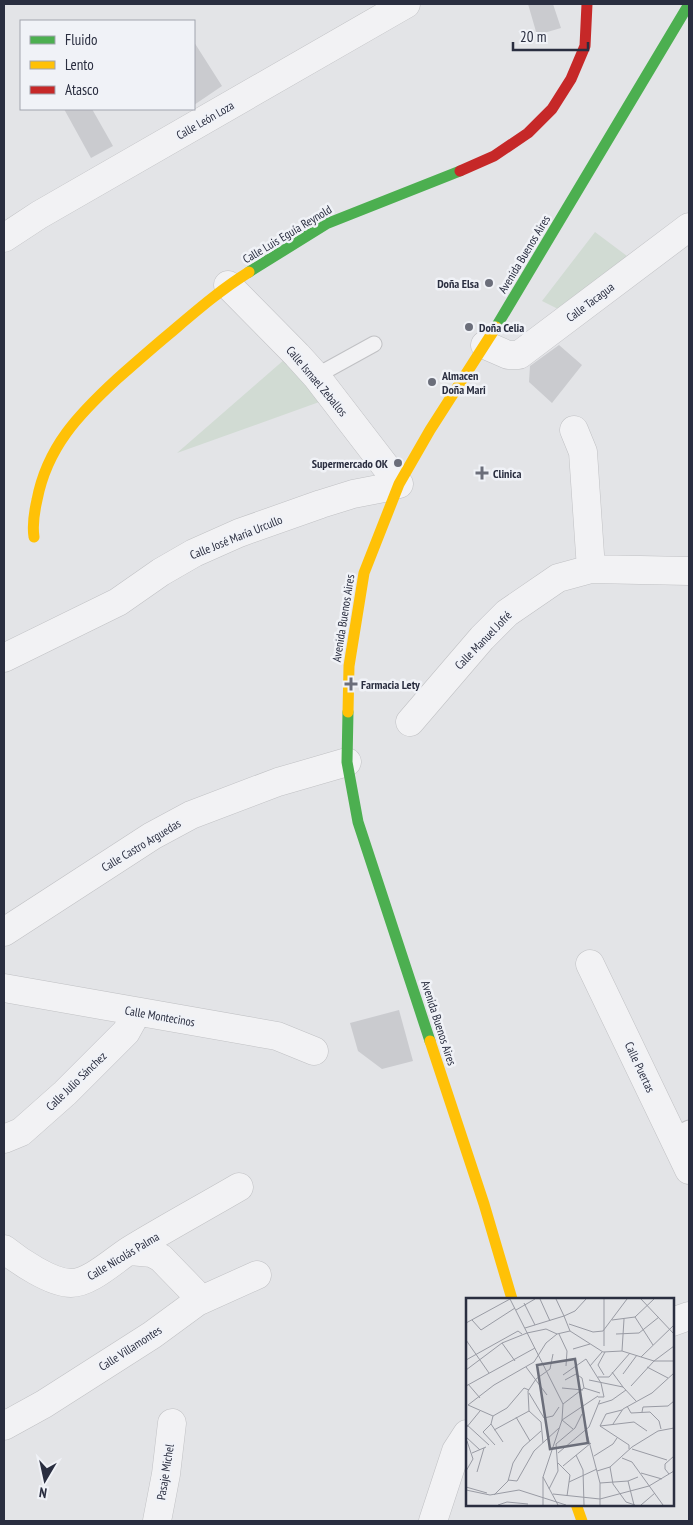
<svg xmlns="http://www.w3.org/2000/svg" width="693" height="1525" font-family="'PT Sans Narrow',sans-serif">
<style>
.green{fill:#d1dbd3}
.building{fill:#cacbcf}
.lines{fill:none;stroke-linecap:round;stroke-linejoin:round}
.lane-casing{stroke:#c0c1c4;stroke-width:17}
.street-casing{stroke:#c0c1c4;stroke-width:29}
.lane{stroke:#f2f2f4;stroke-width:15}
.street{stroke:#f2f2f4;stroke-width:28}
.fast{stroke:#4caf50;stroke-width:11}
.slow{stroke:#ffc107;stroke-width:11}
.jam{stroke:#c62828;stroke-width:11}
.poi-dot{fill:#6b6e7a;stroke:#f0f2f7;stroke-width:2}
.labels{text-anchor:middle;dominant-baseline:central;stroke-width:5;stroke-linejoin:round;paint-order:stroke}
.street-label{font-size:12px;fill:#2a2e40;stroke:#f0f2f7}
.poi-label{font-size:12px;font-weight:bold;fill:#2a2e40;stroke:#f0f2f7;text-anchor:start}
.inset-road{fill:none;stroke:#999ba4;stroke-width:1}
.view{fill:#6b6e7a;fill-opacity:0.15;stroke:#6b6e7a;stroke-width:2.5}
.inset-edge{fill:none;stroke:#2a2e40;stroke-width:2.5}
</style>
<rect width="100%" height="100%" fill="#e3e4e7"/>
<path class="green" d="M 595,232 L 635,262 L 564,312 L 542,301 Z
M 285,359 L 322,401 L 177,453 Z"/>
<path class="building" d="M 528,4 L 553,4 L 561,28 L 537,35 Z
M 194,42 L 222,86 L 194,105 Z
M 64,109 L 92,109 L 113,146 L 91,158 Z
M 559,345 L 582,365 L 552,403 L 529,382 L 530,366 Z
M 399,1010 L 413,1061 L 382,1069 L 358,1051 L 350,1023 Z"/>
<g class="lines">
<g class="lane-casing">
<path id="lane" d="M 316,376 L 374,344
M 672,1136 L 689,1128"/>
</g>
<g class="street-casing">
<path id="street" d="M 4,238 L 39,215 L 406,4
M 485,345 L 508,355 L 519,355 L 689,227
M 574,430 L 583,452 L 591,569
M 4,658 L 118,602 L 161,572 L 194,553 L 239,533 L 321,504 L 353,494 L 384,488 L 399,484 L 316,376 L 297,355 L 228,285
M 410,722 L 482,638 L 507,613 L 558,578 L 591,569 L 689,571
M 4,932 L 152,836 L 191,815 L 278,782 L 347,762
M 590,964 L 689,1170
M 4,988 L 277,1036 L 314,1051
M 4,1139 L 21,1132 L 65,1093 L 126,1032 L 137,1012
M 4,1249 C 19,1261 51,1283 71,1283 C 90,1283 114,1260 130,1250 C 166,1228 203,1208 239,1187
M 130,1251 L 152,1253 L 161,1258 L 194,1292 L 197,1302
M 672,1322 L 689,1316
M 4,1426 L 44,1404 L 152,1335 L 197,1302 L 257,1275
M 157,1521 L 166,1474 L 172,1423
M 433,1521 L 456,1451 L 467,1434"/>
</g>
<use href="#lane" class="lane"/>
<use href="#street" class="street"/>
<path class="fast" d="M 249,272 L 326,224 L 460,171
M 496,327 L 689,4
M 348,712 L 347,762 L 358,822 L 430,1041"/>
<path class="slow" d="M 34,537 C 32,524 34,513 37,500 C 47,447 79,414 117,379 C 134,364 151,349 169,334 C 195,312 220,290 249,272
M 348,712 L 349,666 L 364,573 L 399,484 L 430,430 L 496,327
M 430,1041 L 484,1204 L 512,1299
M 576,1504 L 582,1521"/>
<path class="jam" d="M 460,171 L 494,156 L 528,133 L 552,109 L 571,79 L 585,46 L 587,4"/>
</g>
<g class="poi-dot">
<circle cx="489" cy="283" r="5"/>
<circle cx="469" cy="327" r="5"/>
<circle cx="432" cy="382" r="5"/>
<circle cx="398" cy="463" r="5"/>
<path d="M479.5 465.5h5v5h5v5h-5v5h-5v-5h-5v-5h5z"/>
<path d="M348.5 676.5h5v5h5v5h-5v5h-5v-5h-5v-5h5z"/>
</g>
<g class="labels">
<g class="street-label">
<text transform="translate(205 120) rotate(-30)">Calle León Loza</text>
<text transform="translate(287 234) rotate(-31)">Calle Luis Eguía Reynold</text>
<text transform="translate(524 254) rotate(-59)">Avenida Buenos Aires</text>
<text transform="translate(590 302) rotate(-37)">Calle Tacagua</text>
<text transform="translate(317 381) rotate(50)">Calle Ismael Zeballos</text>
<text transform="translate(236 537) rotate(-22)">Calle José María Urcullo</text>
<text transform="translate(343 618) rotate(-81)">Avenida Buenos Aires</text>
<text transform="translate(483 640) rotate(-46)">Calle Manuel Jofré</text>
<text transform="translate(141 845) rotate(-31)">Calle Castro Arguedas</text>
<text transform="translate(160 1016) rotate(10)">Calle Montecinos</text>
<text transform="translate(439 1023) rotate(72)">Avenida Buenos Aires</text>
<text transform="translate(640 1067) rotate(65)">Calle Puertas</text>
<text transform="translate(76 1081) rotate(-44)">Calle Julio Sánchez</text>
<text transform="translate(123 1256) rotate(-31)">Calle Nicolás Palma</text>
<text transform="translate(130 1348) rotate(-33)">Calle Villamontes</text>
<text transform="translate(165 1472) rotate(-81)">Pasaje Michel</text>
</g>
<g class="poi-label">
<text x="479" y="283" text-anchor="end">Doña Elsa</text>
<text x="479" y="327">Doña Celia</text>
<text x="442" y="375">Almacen<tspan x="442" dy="14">Doña Mari</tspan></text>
<text x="388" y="463" text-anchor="end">Supermercado OK</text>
<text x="493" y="473">Clinica</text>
<text x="361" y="684">Farmacia Lety</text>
</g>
</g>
<g transform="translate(466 1298)">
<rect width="208" height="208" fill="#e3e4e7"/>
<path class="inset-road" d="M 44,1 L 97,106 L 96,122 L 77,179 L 77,207M 74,1 L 84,23M 90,1 L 98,18 L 109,13 L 120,1M 175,1 L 208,36M 58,5 L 69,27M 50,12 L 69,1M 169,19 L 187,47M 6,22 L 15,32 L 49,10M 146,22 L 169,19 L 188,1M 0,25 L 44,1M 103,26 L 127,34 L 137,33 L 161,1M 59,30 L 98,18 L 104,33M 104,33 L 137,54 L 156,53 L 188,63 L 208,48M 61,35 L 80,31 L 91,36 L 104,33M 93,36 L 101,53 L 100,68M 150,36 L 173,35 L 193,19M 0,42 L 23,75M 36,45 L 49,63M 138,48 L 138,1M 107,51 L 124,46M 156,53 L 158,21M 175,59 L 208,27M 0,62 L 52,33 L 56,36M 124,68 L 136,54M 60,69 L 81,97M 181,69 L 202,80M 0,72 L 36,45 L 61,35M 146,74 L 157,89M 157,76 L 171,57M 97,77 L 120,61 L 135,85 L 138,99 L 132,99M 138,77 L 132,67 L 139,54M 132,79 L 143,79 L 164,55M 99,82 L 110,76 L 116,80 L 118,90M 123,82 L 157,89 L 170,103M 2,86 L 14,100M 0,88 L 69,50M 165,88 L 188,63 L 208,63M 96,90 L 117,92M 63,95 L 78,120M 97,106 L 118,90 L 134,95M 133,106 L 146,102 L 160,92M 2,107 L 28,87 L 68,64 L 80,45 L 91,36M 2,107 L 27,118M 161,108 L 165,115 L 184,114 L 193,123 L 195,131M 176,114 L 177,109 L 202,108 L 208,103M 27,118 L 41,110 L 58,90 L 63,92M 27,118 L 25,126 L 17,134 L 29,147M 50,119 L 64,143M 78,120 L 87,118 L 93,109M 75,124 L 63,113 L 62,93 L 70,81 L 84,71 L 87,56M 75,124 L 77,145M 0,126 L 23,147M 25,126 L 37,144M 147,126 L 157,111 L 186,95 L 208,75M 134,128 L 168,124 L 181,133M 134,128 L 163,147 L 163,151M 134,128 L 140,116 L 156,112M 0,130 L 14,113M 107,131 L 96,122 L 132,98M 28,132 L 63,113M 120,132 L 134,185 L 134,207M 0,139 L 14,152M 166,151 L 201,162M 6,155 L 20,149M 92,155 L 123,129 L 134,102M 110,157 L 117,172 L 118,207M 128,158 L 147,146 L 151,140M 156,160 L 166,164 L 197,207M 92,165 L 104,177 L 101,198M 97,168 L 125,145M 144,169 L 147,186 L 160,204 L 169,207M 0,173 L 7,161 L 1,143M 131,173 L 144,169 L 166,149 L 192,133 L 208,130M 11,174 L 18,150M 175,175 L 196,181M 203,176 L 199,171 L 199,166 L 208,158M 77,179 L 92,207M 42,182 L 51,183 L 68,153 L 93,130M 162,183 L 168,207M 103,184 L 131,171M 134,185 L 162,183 L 172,179M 0,189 L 21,195M 83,191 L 92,173 L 90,146 L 109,130 L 116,116M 0,192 L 24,197 L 53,192 L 100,207M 87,196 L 134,201 L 183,188 L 208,173M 28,197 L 42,183 L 47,165 L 57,149 L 75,133M 32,207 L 41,204 L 62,206M 175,207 L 189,195"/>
<path class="view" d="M 109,61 L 122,145 L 84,151 L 71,67 Z"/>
<rect width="208" height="208" class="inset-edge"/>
</g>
<rect width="693" height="1525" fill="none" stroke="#2a2e40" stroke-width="10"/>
<rect x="20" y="20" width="175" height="90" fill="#f0f2f7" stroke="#a1a4ae"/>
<rect x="30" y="36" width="25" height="8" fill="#4caf50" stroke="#a1a4ae"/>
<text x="65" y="45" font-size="15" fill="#2a2e40">Fluido</text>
<rect x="30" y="61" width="25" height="8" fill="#ffc107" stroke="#a1a4ae"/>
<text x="65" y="70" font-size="15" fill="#2a2e40">Lento</text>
<rect x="30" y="86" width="25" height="8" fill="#c62828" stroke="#a1a4ae"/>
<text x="65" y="95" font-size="15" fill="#2a2e40">Atasco</text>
<g transform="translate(45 1480) rotate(189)" stroke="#f0f2f7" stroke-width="4" paint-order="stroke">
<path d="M0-4L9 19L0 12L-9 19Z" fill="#2a2e40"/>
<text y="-8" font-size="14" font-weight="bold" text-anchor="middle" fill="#2a2e40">N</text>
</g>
<path d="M513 42v8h75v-8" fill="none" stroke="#2a2e40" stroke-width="2.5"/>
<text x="520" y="42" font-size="15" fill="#2a2e40" stroke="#f0f2f7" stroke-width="4" paint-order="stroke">20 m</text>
</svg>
